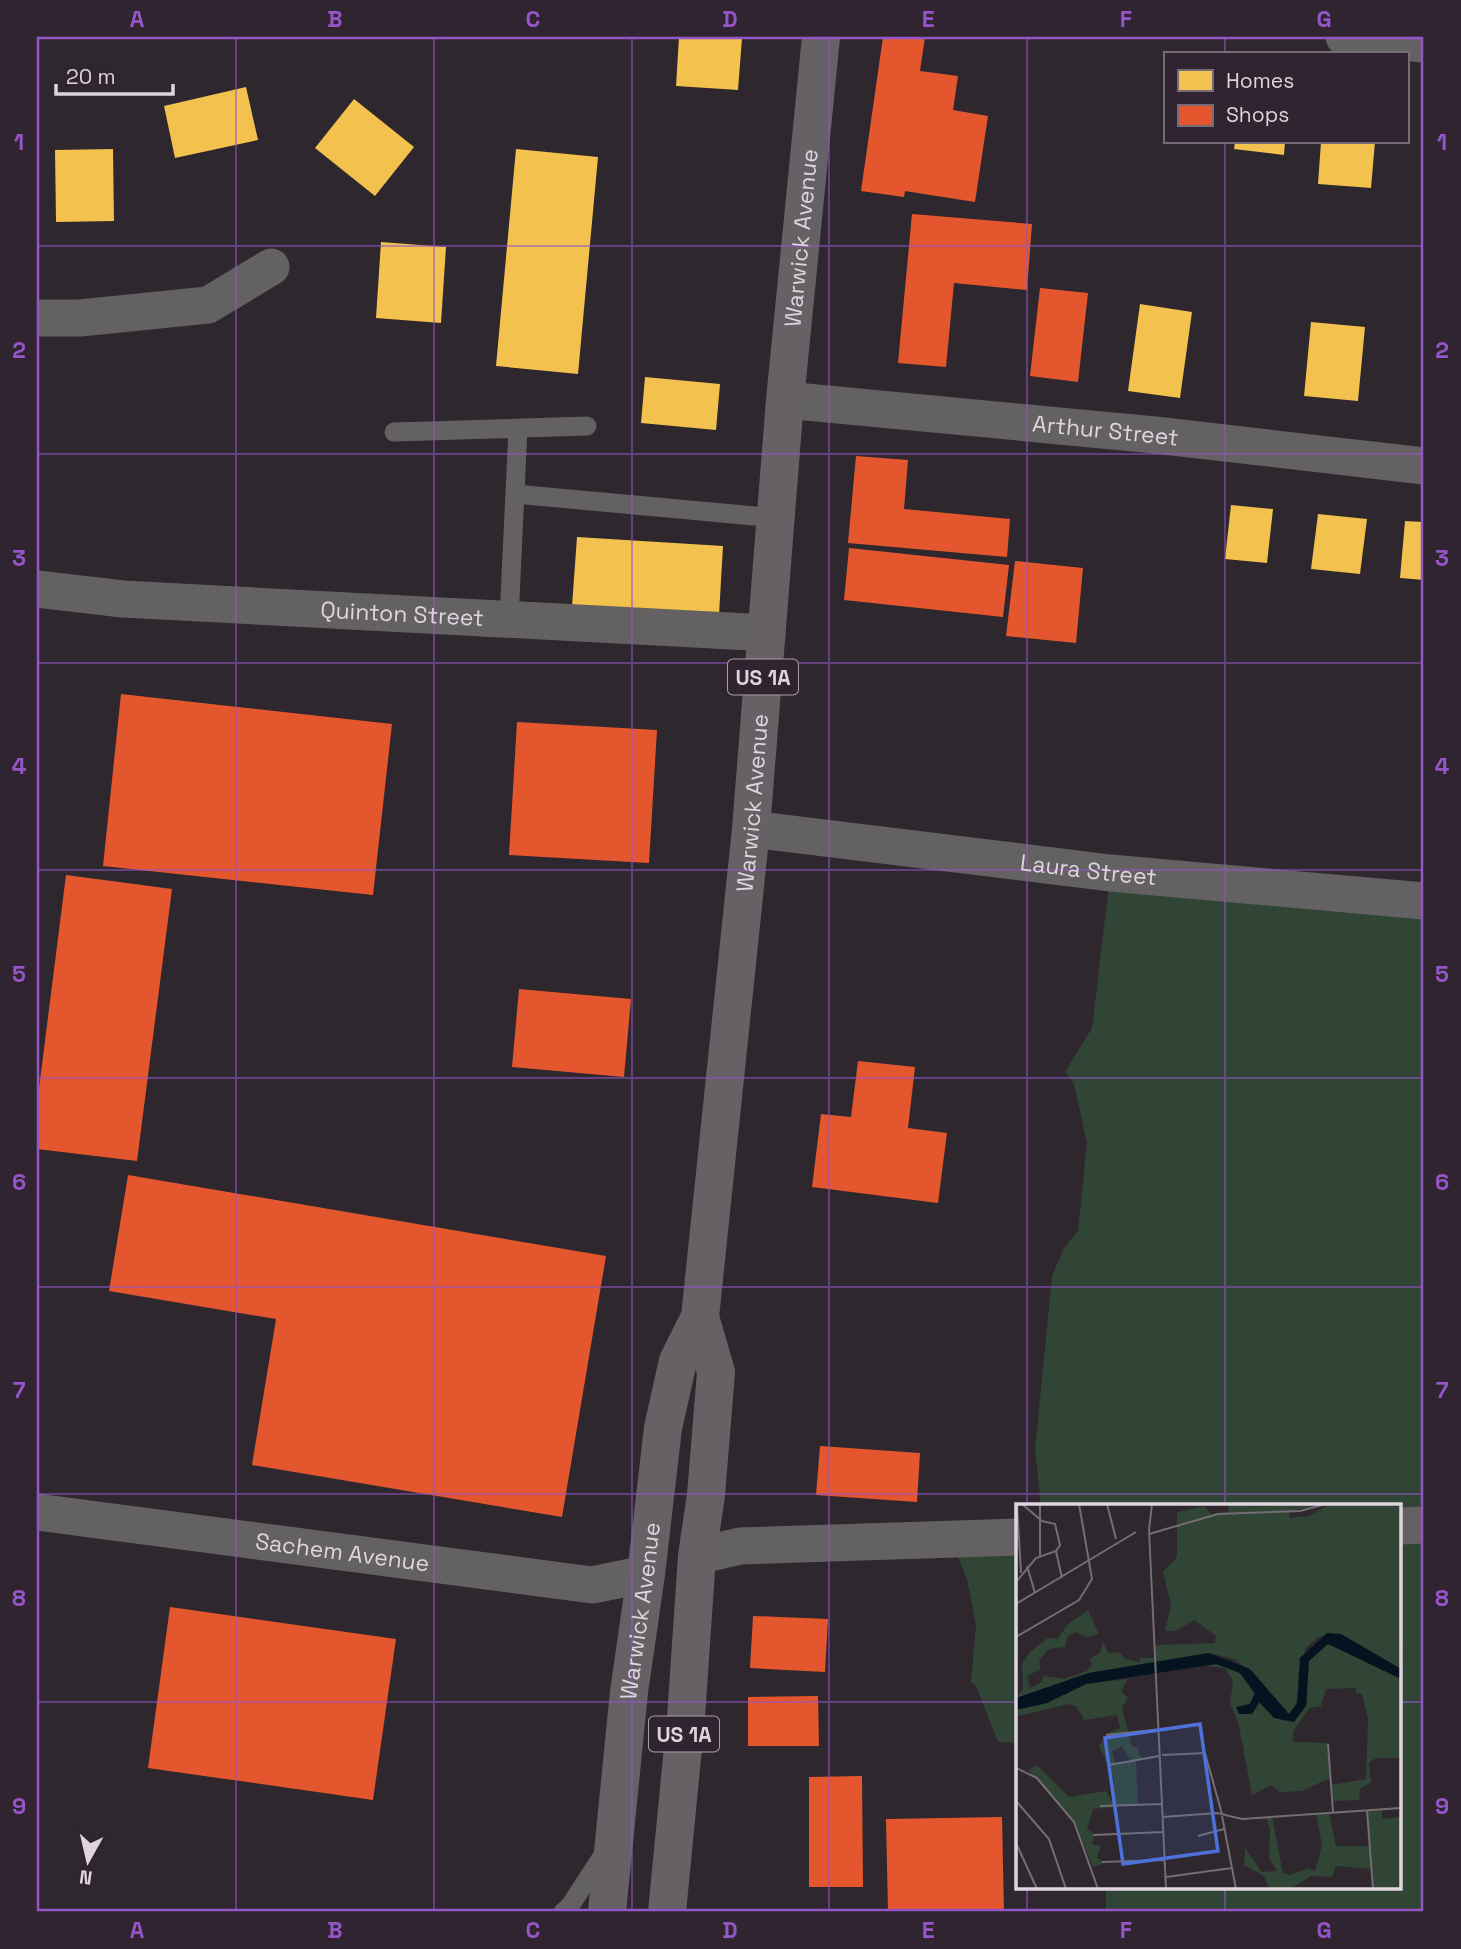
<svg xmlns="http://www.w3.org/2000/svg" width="1461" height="1949" font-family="'Space Grotesk',sans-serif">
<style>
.green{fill:#304535}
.homes{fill:#f2c14e}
.shops{fill:#e4572e}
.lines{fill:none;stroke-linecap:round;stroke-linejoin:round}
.service{stroke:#646162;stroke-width:19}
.minor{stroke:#646162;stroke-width:37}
.primary{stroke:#666164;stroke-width:38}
.grid{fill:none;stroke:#9456c7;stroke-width:2;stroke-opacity:0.55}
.labels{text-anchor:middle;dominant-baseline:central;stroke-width:7;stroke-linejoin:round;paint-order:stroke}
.shield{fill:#312431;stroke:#aaa0aa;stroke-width:2}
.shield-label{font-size:21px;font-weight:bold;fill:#ded5de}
.street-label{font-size:23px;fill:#ded5de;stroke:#312431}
.inset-road{fill:none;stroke:#746d74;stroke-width:2}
.view{fill:#4d70da;fill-opacity:0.15;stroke:#4d70da;stroke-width:3.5}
.inset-edge{fill:none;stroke:#ded5de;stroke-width:3.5}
.neatline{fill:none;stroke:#9456c7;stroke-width:2.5}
.grid-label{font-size:23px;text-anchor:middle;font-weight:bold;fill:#9456c7}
</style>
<rect width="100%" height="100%" fill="#2e272e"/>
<path class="green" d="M 1112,860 L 1424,887 L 1424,1303 L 1421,1307 L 1424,1338 L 1424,1912 L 1106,1912 L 1106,1888 L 1400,1888 L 1400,1688 L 1403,1659 L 1400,1599 L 1400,1506 L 1041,1506 L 1035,1450 L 1052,1276 L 1064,1248 L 1078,1231 L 1087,1143 L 1074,1084 L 1065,1072 L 1092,1028 Z
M 1018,1541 L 1018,1743 L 998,1742 L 976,1686 L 971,1682 L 976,1625 L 967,1579 L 953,1545 Z"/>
<path class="homes" d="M 679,37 L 742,38 L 738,90 L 676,86 Z
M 246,87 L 258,140 L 175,158 L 164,106 Z
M 354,99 L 414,147 L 375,196 L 315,148 Z
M 1235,142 L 1285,142 L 1284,155 L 1234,149 Z
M 1321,142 L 1375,142 L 1371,188 L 1318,184 Z
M 113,149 L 114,221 L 56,222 L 55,150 Z
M 516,149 L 598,157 L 578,374 L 496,366 Z
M 381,242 L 446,247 L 441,323 L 376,318 Z
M 1140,304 L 1192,312 L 1180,398 L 1128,391 Z
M 1311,322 L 1365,327 L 1358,401 L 1304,396 Z
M 645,377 L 720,384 L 716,430 L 641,423 Z
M 1231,505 L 1273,509 L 1267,563 L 1225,559 Z
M 1318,514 L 1367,519 L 1360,574 L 1311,569 Z
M 1405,521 L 1424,522 L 1424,580 L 1400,578 Z
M 577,537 L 723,546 L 719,615 L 572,606 Z"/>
<path class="shops" d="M 883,37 L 925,37 L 920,71 L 958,76 L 953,110 L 988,116 L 975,202 L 905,191 L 904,197 L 861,191 Z
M 912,214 L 1032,224 L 1027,290 L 954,283 L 946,367 L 898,363 Z
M 1040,288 L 1088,293 L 1078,382 L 1030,376 Z
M 856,456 L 908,460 L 904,509 L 1010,519 L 1007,557 L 848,543 Z
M 849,548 L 1009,565 L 1003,617 L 844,600 Z
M 1015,561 L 1083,568 L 1076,643 L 1006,636 Z
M 121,694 L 392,724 L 373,895 L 103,866 Z
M 517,722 L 657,730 L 649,863 L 509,855 Z
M 66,875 L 172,889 L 137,1161 L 37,1149 L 37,1104 Z
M 519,989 L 631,999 L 624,1077 L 512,1067 Z
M 858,1061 L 915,1067 L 908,1128 L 947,1133 L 938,1203 L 812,1187 L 821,1114 L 851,1117 Z
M 128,1175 L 606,1256 L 562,1517 L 252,1465 L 276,1319 L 109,1291 Z
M 820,1446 L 920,1453 L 917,1502 L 816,1495 Z
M 170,1607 L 396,1639 L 373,1800 L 148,1768 Z
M 753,1616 L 828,1619 L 825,1672 L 750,1668 Z
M 818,1696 L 819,1746 L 748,1746 L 748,1697 Z
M 862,1776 L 863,1887 L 809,1887 L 809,1777 Z
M 1002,1817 L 1004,1912 L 888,1912 L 886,1819 Z"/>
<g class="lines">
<path class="service" d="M 394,432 L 587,426
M 515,494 L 776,518
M 509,619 L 518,429
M 563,1912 L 570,1906 L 605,1852"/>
<g class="minor">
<path d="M 1344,37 L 1424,44"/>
<path d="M 37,318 L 80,318 L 208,305 L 271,267"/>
<path id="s1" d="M 785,400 L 1155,435 L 1424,466"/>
<path id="s2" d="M 37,589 L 123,599 L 767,633"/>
<path id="s3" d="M 751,829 L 1110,873 L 1424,901"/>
<path id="s4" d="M 37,1512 L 592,1585 L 646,1574"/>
<path d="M 1400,1526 L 1424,1525"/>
<path d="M 697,1556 L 740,1546 L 1018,1537"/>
</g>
<g class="primary">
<path id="s5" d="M 607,1912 L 629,1692 L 646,1574 L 663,1428 L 678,1361 L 700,1317 L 751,829 L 785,400 L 821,37"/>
<path d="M 667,1912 L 686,1717 L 697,1556 L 706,1495 L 716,1372 L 700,1317"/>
</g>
</g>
<path class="grid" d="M 236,37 L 236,1912M 434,37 L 434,1912M 632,37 L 632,1912M 829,37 L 829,1912M 1027,37 L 1027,1506M 1225,37 L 1225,54M 1225,142 L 1225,1506M 37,246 L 1424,246M 37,454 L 1424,454M 37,663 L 1424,663M 37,870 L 1424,870M 37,1078 L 1424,1078M 37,1287 L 1424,1287M 37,1494 L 1424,1494M 37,1702 L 1018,1702M 1400,1702 L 1424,1702M 1027,1888 L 1027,1912M 1225,1888 L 1225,1912"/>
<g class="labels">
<g class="shield">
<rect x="728" y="659.5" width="70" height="35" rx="5"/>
<rect x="649" y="1716.5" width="70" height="35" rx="5"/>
</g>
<g class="shield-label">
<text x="763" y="677">US 1A</text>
<text x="684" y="1734">US 1A</text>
</g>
<g class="street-label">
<text stroke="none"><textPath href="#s5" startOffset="1689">Warwick Avenue</textPath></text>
<text stroke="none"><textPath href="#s1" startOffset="322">Arthur Street</textPath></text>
<text stroke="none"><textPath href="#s2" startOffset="366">Quinton Street</textPath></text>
<text stroke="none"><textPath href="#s5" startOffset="1122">Warwick Avenue</textPath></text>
<text stroke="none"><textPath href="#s3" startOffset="340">Laura Street</textPath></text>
<text stroke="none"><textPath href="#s4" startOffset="308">Sachem Avenue</textPath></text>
<text stroke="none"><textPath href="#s5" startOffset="303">Warwick Avenue</textPath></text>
</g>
</g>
<g transform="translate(1016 1504)">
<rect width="385" height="385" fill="#2e272e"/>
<path d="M 213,0 L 308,0 L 274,7 L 273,14 L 294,12 L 313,0 L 385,0 L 385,165 L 325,130 L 302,133 L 289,145 L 280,203 L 272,210 L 239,171 L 218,155 L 193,149 L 73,169 L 0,194 L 7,185 L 6,160 L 14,148 L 32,134 L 42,135 L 51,121 L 72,106 L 83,130 L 71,133 L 60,128 L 52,132 L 49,143 L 33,145 L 23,157 L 25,165 L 11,172 L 14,184 L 26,178 L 28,172 L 48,175 L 71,167 L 76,160 L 73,155 L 84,149 L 87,137 L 92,149 L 103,148 L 109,155 L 123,158 L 124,154 L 139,154 L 139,141 L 199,139 L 200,132 L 178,116 L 160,127 L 149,127 L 155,101 L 147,68 L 161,53 L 161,8 L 189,2 L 195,10 L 212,8 ZM 307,141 L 322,141 L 385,175 L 385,254 L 360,254 L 353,259 L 355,278 L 344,285 L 343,296 L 317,297 L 315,281 L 350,275 L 352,214 L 346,190 L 340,189 L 340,184 L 310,185 L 305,202 L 294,204 L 277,227 L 277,238 L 311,239 L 314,274 L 286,287 L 264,288 L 255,281 L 236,291 L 222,217 L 214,200 L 217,177 L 209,164 L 189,162 L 200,160 L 216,165 L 224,169 L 240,192 L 232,201 L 240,206 L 243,198 L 267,217 L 290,202 L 293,157 ZM 112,175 L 105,187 L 112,194 L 106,204 L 116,243 L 121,243 L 126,255 L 120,257 L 122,301 L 77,305 L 71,325 L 79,331 L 76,340 L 85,342 L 81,353 L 88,359 L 77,363 L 58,318 L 12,266 L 21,261 L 53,293 L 90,287 L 97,299 L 98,275 L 83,242 L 92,229 L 104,224 L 101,211 L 68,216 L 60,202 L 53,200 L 7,211 L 0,212 L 0,206 L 31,199 L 70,180 ZM 106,242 L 115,257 L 99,260 L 96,247 ZM 366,305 L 366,315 L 385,313 L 385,385 L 357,385 L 355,365 L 320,362 L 316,373 L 295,372 L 276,384 L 253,385 L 248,372 L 228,361 L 229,344 L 246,368 L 261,367 L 253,354 L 254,325 L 250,313 L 256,313 L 267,369 L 274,371 L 293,364 L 299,367 L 306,341 L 300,310 L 313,308 L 320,342 L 354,342 L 351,306 Z" fill="#304535" fill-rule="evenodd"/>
<path d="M 311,129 L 325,130 L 385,165 L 385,175 L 312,140 L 293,157 L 290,202 L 278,218 L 258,214 L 243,198 L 236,210 L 223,210 L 220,203 L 234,200 L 239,189 L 224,169 L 200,160 L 70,180 L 31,199 L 0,206 L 0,194 L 73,169 L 193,149 L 234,165 L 273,210 L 281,199 L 284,154 Z" fill="#04131f"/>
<path class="inset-road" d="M 1,0 L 5,69M 24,0 L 24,52M 32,0 L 59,0M 91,0 L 100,35M 136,0 L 133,26 L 150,385M 133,30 L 202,10 L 284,7 L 310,0M 40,47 L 46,74M 11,62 L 19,89M 0,78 L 20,54 L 40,47 L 44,41 L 39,20 L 26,17 L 6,0M 0,100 L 120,28M 0,133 L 63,96 L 76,75 L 63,0M 90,231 L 183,221M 312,240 L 317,308M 146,251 L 189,249 L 206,310M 93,261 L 143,252M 0,264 L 21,274 L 58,318 L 82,385M 0,297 L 33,335 L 50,385M 84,302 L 146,300M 351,306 L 357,385M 206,312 L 220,385M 147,313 L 201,309 L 226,315 L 385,304M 77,331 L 148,328M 182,332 L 208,325M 0,339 L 21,385M 86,358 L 149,356M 150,373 L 216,364"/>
<path class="view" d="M 184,220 L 202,347 L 107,360 L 89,234 Z"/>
<rect width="385" height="385" class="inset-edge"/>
</g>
<rect width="1461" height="1949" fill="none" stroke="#312431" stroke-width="77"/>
<rect x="1164" y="52" width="245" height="91" fill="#312431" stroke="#766b76" stroke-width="2"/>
<rect x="1178" y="70" width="35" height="21" fill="#f2c14e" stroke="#766b76" stroke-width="2"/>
<text x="1226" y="88" font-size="21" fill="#ded5de">Homes</text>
<rect x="1178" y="105" width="35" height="21" fill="#e4572e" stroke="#766b76" stroke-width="2"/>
<text x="1226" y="122" font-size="21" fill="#ded5de">Shops</text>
<g transform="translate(88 1861) rotate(188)" stroke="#312431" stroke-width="5" paint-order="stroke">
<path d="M0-5L12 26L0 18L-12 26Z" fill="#ded5de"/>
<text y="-10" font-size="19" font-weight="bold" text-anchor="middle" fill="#ded5de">N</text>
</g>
<path d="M56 84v10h117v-10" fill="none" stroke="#ded5de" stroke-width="3.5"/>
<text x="66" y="84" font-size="21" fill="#ded5de" stroke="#312431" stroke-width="5" paint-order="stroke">20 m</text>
<rect x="38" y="38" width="1384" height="1872" class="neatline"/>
<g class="grid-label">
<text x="137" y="27">A</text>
<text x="335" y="27">B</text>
<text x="533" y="27">C</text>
<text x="730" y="27">D</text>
<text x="928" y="27">E</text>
<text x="1126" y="27">F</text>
<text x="1324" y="27">G</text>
<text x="19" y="150">1</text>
<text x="1442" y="150">1</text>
<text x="19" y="358">2</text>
<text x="1442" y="358">2</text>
<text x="19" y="566">3</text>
<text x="1442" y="566">3</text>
<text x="19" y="774">4</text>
<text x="1442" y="774">4</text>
<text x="19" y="982">5</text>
<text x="1442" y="982">5</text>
<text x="19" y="1190">6</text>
<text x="1442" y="1190">6</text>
<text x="19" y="1398">7</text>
<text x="1442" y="1398">7</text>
<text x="19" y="1606">8</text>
<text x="1442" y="1606">8</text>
<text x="19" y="1814">9</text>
<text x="1442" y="1814">9</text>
<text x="137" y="1938">A</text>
<text x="335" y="1938">B</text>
<text x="533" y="1938">C</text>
<text x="730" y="1938">D</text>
<text x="928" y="1938">E</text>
<text x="1126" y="1938">F</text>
<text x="1324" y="1938">G</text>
</g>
</svg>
